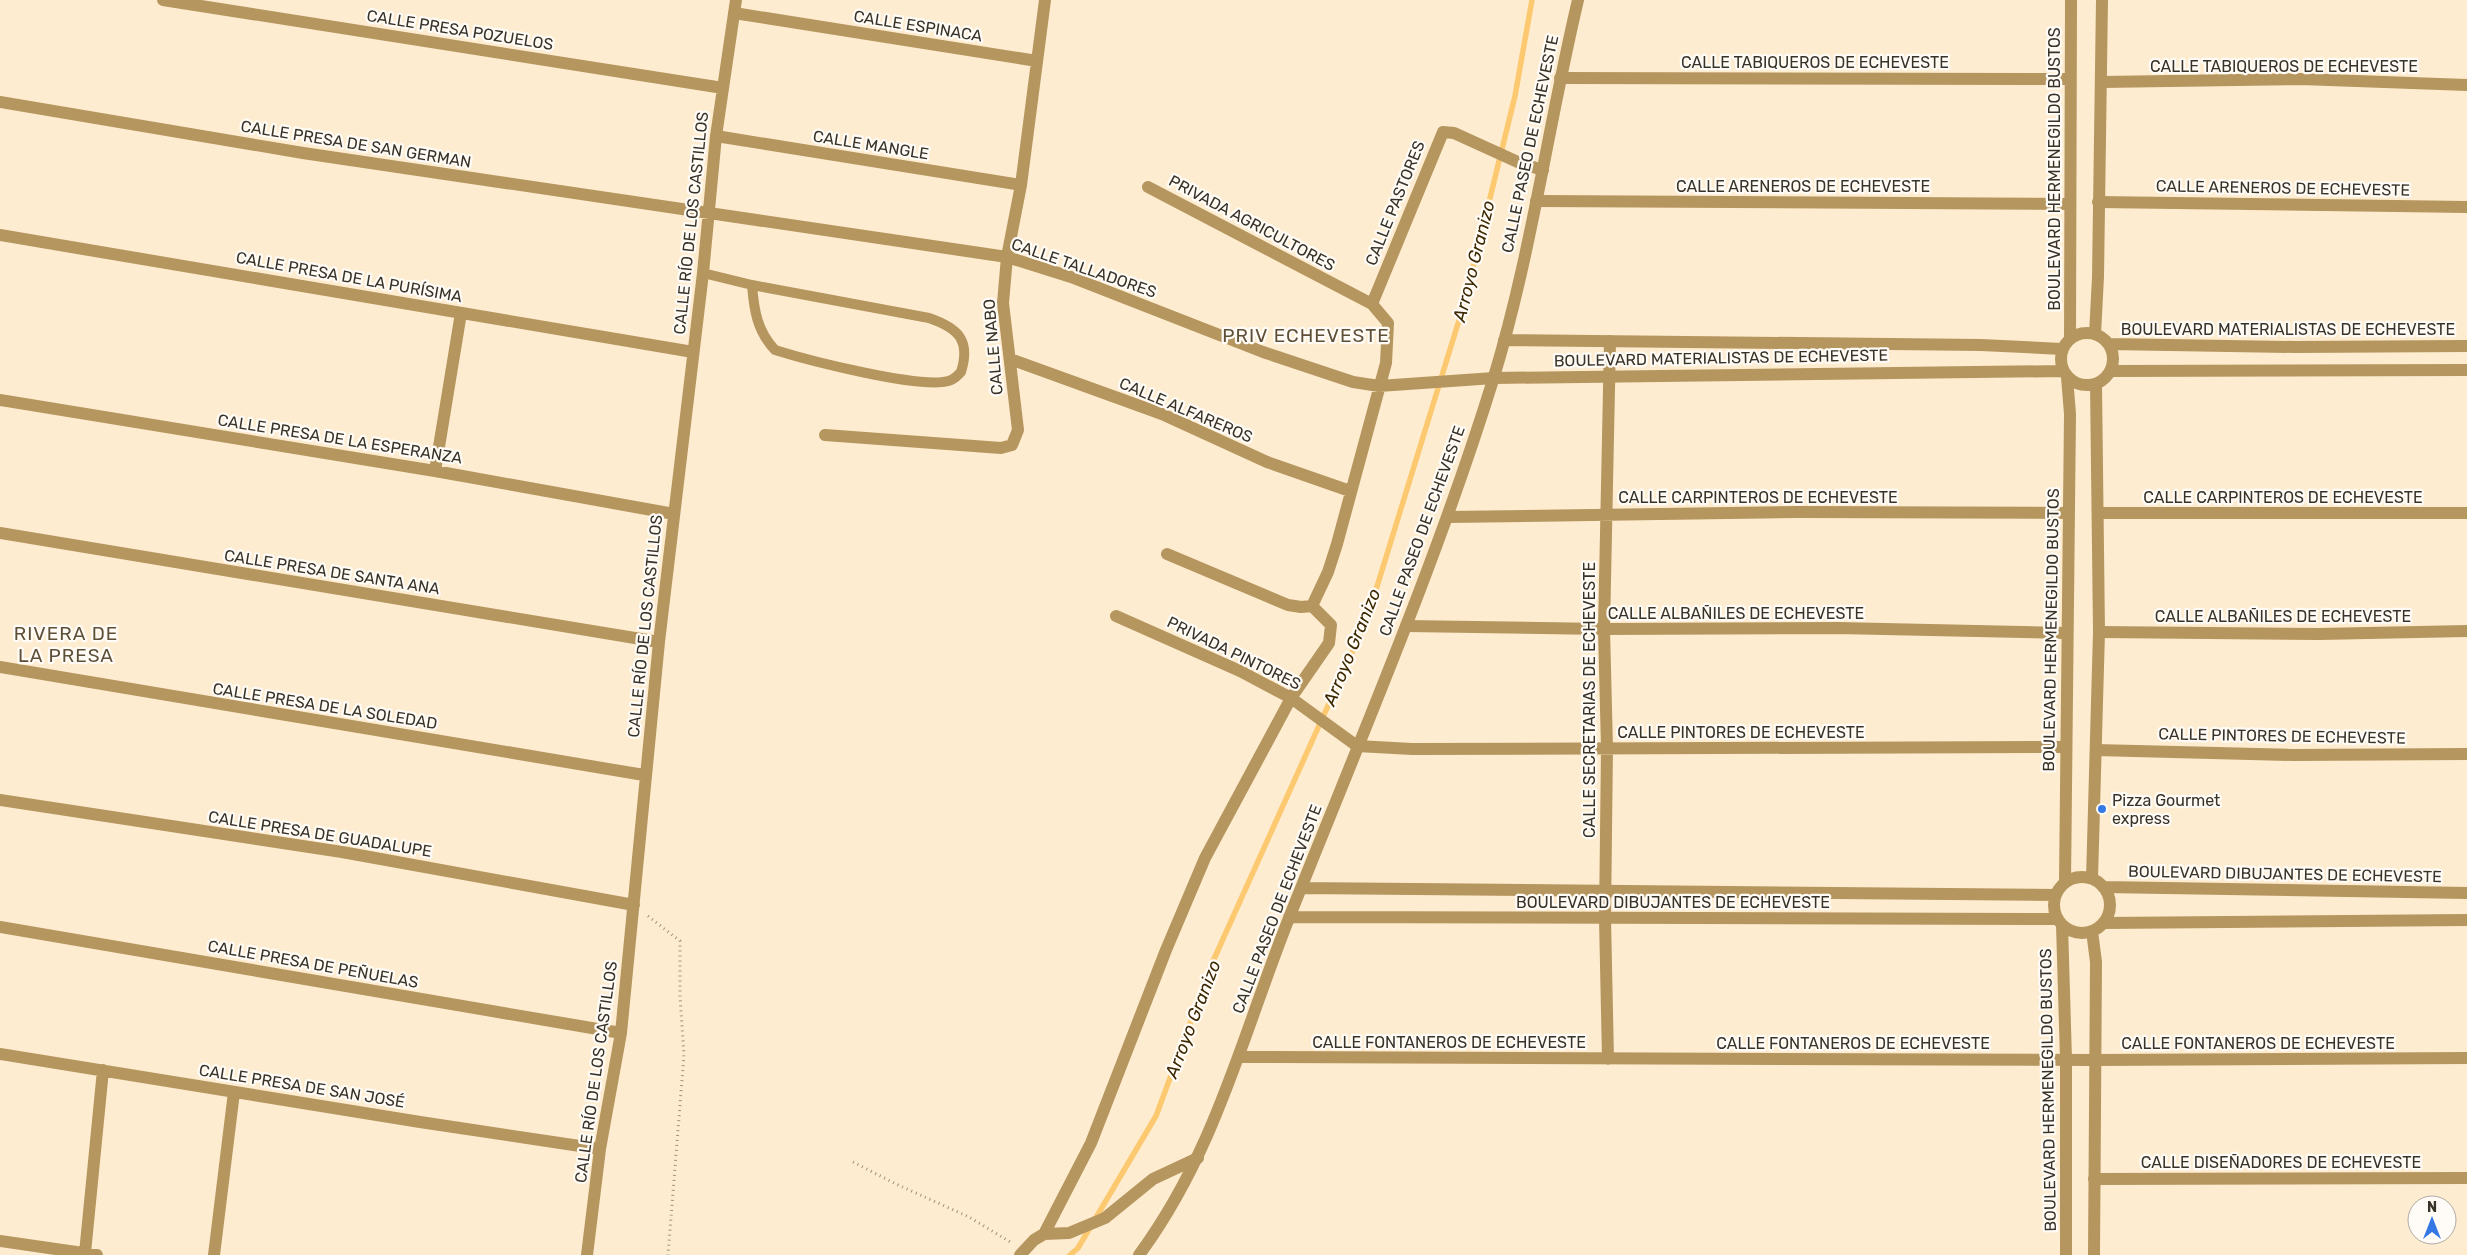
<svg xmlns="http://www.w3.org/2000/svg" width="2467" height="1255" font-family="Rubik,sans-serif">
<style>
.lines{fill:none;stroke-linecap:round;stroke-linejoin:round}
.stream{stroke:#fcc970;stroke-width:5.5}
.path{stroke:#9f937f;stroke-width:3;stroke-dasharray:1 4;stroke-linecap:butt}
.service{stroke:#b6965f;stroke-width:10}
.minor{stroke:#b6965f;stroke-width:12}
.tertiary{stroke:#b6965f;stroke-width:12}
.poi-dot{fill:#3478e5;stroke:#fffbf6;stroke-width:2}
.labels{text-anchor:middle;dominant-baseline:central;stroke-width:4.5;stroke-linejoin:round;paint-order:stroke}
.street-label{font-size:16px;fill:#383227;stroke:#fffbf6}
.poi-label{font-size:16px;fill:#383227;stroke:#fffbf6;text-anchor:start}
.water-label{font-size:18px;font-style:italic;fill:#3b2700;stroke:#fffbf6}
.quarter-label{font-size:19px;letter-spacing:1px;fill:#5e4f37;stroke:#fffbf6}
</style>
<rect width="100%" height="100%" fill="#feecd0"/>
<g class="lines">
<path class="stream" d="M 1070,1255 L 1078,1248 L 1156,1116 L 1214,959 L 1367,619 L 1464,304 L 1515,96 L 1532,0"/>
<path class="path" d="M 648,916 L 680,941 L 680,996 L 684,1055 L 668,1255
M 853,1162 L 896,1184 L 969,1217 L 1012,1243"/>
<path class="service" d="M 703,273 L 752,285 L 929,318 C 958,328 971,340 961,372 C 957,376 954,380 948,381 C 919,389 807,360 775,350 C 757,331 754,310 752,285"/>
<path class="minor" d="M 163,0 L 723,88
M 734,13 L 1037,61
M 1560,78 L 2070,79
M 2101,82 L 2301,79 L 2467,85
M 0,102 L 303,153 L 1007,257 L 1071,277 L 1263,352 L 1353,382 L 1379,386 L 1494,378
M 716,136 L 1021,185
M 1148,187 L 1372,304 L 1388,323 L 1386,363 L 1337,544 L 1328,572 L 1312,606
M 1536,201 L 2070,204
M 2098,202 L 2467,207
M 0,235 L 693,352
M 1372,304 L 1443,132 L 1454,133 L 1520,163 L 1543,170
M 1010,359 L 1162,414 L 1267,462 L 1350,491
M 0,400 L 435,471 L 674,514
M 825,435 L 1001,448 L 1012,445 L 1018,430 L 1003,303 L 1007,257 L 1021,185 L 1045,0
M 435,471 L 461,313
M 2098,513 L 2467,513
M 1448,517 L 1797,512 L 2068,513
M 0,533 L 659,642
M 1167,554 L 1288,605 L 1301,607 L 1312,606
M 1116,616 L 1240,671 L 1291,698 L 1357,746 L 1412,749 L 2065,747
M 1406,626 L 1604,629 L 1838,628 L 2067,633
M 2099,632 L 2319,634 L 2467,631
M 0,667 L 644,775
M 2096,750 L 2293,755 L 2467,754
M 0,800 L 342,852 L 634,905
M 0,927 L 621,1033
M 0,1054 L 420,1122 L 600,1149
M 1240,1057 L 2096,1060 L 2467,1058
M 1608,1059 L 1605,918 L 1607,748 L 1604,629 L 1610,341
M 2094,1179 L 2467,1178
M 1044,1234 L 1091,1143 L 1166,950 L 1205,858 L 1291,698 L 1329,643 L 1331,625 L 1312,606
M 0,1241 L 97,1255
M 85,1253 L 103,1070
M 214,1255 L 234,1092
M 587,1255 L 600,1149 L 621,1033 L 659,642 L 703,273 L 716,136 L 736,0
M 1020,1255 L 1034,1240 L 1044,1234 L 1069,1233 L 1105,1218 L 1153,1179 L 1198,1158"/>
<path class="tertiary" d="M2061 359a26 26 0 1 1 52 0a26 26 0 1 1-52 0Z
M 2095,334 L 2098,277 L 2102,0
M 2070,339 L 2071,0
M 1504,340 L 1981,345 L 2062,349
M 2109,344 L 2295,347 L 2467,346
M 2111,371 L 2467,370
M 1494,378 L 2063,371
M2054 905a28 28 0 1 1 56 0a28 28 0 1 1-56 0Z
M 2092,879 L 2099,632 L 2096,384
M 2065,883 L 2070,414 L 2067,377
M 2103,887 L 2467,893
M 1301,888 L 2056,895
M 1289,917 L 2058,919
M 2103,923 L 2467,920
M 2062,925 L 2066,1059 L 2066,1255
M 2092,931 L 2096,962 L 2094,1255
M 1139,1255 C 1217,1149 1243,1032 1291,913 C 1361,737 1437,561 1493,380 C 1531,256 1548,126 1578,0"/>
</g>
<circle class="poi-dot" cx="2102" cy="809" r="5"/>
<g class="labels">
<g class="street-label">
<text transform="translate(918 26) rotate(9)">CALLE ESPINACA</text>
<text transform="translate(460 30) rotate(9)">CALLE PRESA POZUELOS</text>
<text x="1815" y="62">CALLE TABIQUEROS DE ECHEVESTE</text>
<text x="2284" y="66">CALLE TABIQUEROS DE ECHEVESTE</text>
<text transform="translate(356 144) rotate(9)">CALLE PRESA DE SAN GERMAN</text>
<text transform="translate(1530 144) rotate(-78)">CALLE PASEO DE ECHEVESTE</text>
<text transform="translate(871 145) rotate(9)">CALLE MANGLE</text>
<text transform="translate(2054 169) rotate(-90)">BOULEVARD HERMENEGILDO BUSTOS</text>
<text x="1803" y="186">CALLE ARENEROS DE ECHEVESTE</text>
<text transform="translate(2283 188) rotate(1)">CALLE ARENEROS DE ECHEVESTE</text>
<text transform="translate(1395 203) rotate(-68)">CALLE PASTORES</text>
<text transform="translate(691 223) rotate(-84)">CALLE RÍO DE LOS CASTILLOS</text>
<text transform="translate(1252 223) rotate(28)">PRIVADA AGRICULTORES</text>
<text transform="translate(1084 268) rotate(19)">CALLE TALLADORES</text>
<text transform="translate(349 277) rotate(10)">CALLE PRESA DE LA PURÍSIMA</text>
<text x="2288" y="329">BOULEVARD MATERIALISTAS DE ECHEVESTE</text>
<text transform="translate(993 347) rotate(-95)">CALLE NABO</text>
<text transform="translate(1721 358) rotate(-1)">BOULEVARD MATERIALISTAS DE ECHEVESTE</text>
<text transform="translate(1186 410) rotate(23)">CALLE ALFAREROS</text>
<text transform="translate(340 439) rotate(9)">CALLE PRESA DE LA ESPERANZA</text>
<text x="1758" y="497">CALLE CARPINTEROS DE ECHEVESTE</text>
<text x="2283" y="497">CALLE CARPINTEROS DE ECHEVESTE</text>
<text transform="translate(1422 531) rotate(-70)">CALLE PASEO DE ECHEVESTE</text>
<text transform="translate(332 572) rotate(9)">CALLE PRESA DE SANTA ANA</text>
<text x="1736" y="613">CALLE ALBAÑILES DE ECHEVESTE</text>
<text x="2283" y="616">CALLE ALBAÑILES DE ECHEVESTE</text>
<text transform="translate(645 626) rotate(-84)">CALLE RÍO DE LOS CASTILLOS</text>
<text transform="translate(2051 630) rotate(-89)">BOULEVARD HERMENEGILDO BUSTOS</text>
<text transform="translate(1234 653) rotate(26)">PRIVADA PINTORES</text>
<text transform="translate(1589 700) rotate(-90)">CALLE SECRETARIAS DE ECHEVESTE</text>
<text transform="translate(325 706) rotate(9)">CALLE PRESA DE LA SOLEDAD</text>
<text x="1741" y="732">CALLE PINTORES DE ECHEVESTE</text>
<text transform="translate(2282 736) rotate(1)">CALLE PINTORES DE ECHEVESTE</text>
<text transform="translate(320 834) rotate(9)">CALLE PRESA DE GUADALUPE</text>
<text transform="translate(2285 874) rotate(1)">BOULEVARD DIBUJANTES DE ECHEVESTE</text>
<text x="1673" y="902">BOULEVARD DIBUJANTES DE ECHEVESTE</text>
<text transform="translate(1277 909) rotate(-69)">CALLE PASEO DE ECHEVESTE</text>
<text transform="translate(313 964) rotate(10)">CALLE PRESA DE PEÑUELAS</text>
<text x="1449" y="1042">CALLE FONTANEROS DE ECHEVESTE</text>
<text x="1853" y="1043">CALLE FONTANEROS DE ECHEVESTE</text>
<text x="2258" y="1043">CALLE FONTANEROS DE ECHEVESTE</text>
<text transform="translate(596 1072) rotate(-82)">CALLE RÍO DE LOS CASTILLOS</text>
<text transform="translate(302 1086) rotate(9)">CALLE PRESA DE SAN JOSÉ</text>
<text transform="translate(2048 1090) rotate(-91)">BOULEVARD HERMENEGILDO BUSTOS</text>
<text x="2281" y="1162">CALLE DISEÑADORES DE ECHEVESTE</text>
</g>
<g class="poi-label">
<text x="2112" y="800">Pizza Gourmet<tspan x="2112" dy="18">express</tspan></text>
</g>
<g class="water-label">
<text transform="translate(1474 261) rotate(-76)">Arroyo Granizo</text>
<text transform="translate(1352 647) rotate(-68)">Arroyo Granizo</text>
<text transform="translate(1193 1019) rotate(-69)">Arroyo Granizo</text>
</g>
<g class="quarter-label">
<text x="1306" y="335">PRIV ECHEVESTE</text>
<text x="66" y="633">RIVERA DE<tspan x="66" dy="22">LA PRESA</tspan></text>
</g>
</g>
<g transform="translate(2432 1220)"><circle r="24" fill="#fffbf6" stroke="#afaba3"/>
<path d="M0-4L9 19L0 12L-9 19Z" fill="#3478e5"/>
<text y="-8" font-size="14" font-weight="bold" text-anchor="middle" fill="#383227">N</text>
</g>
</svg>
